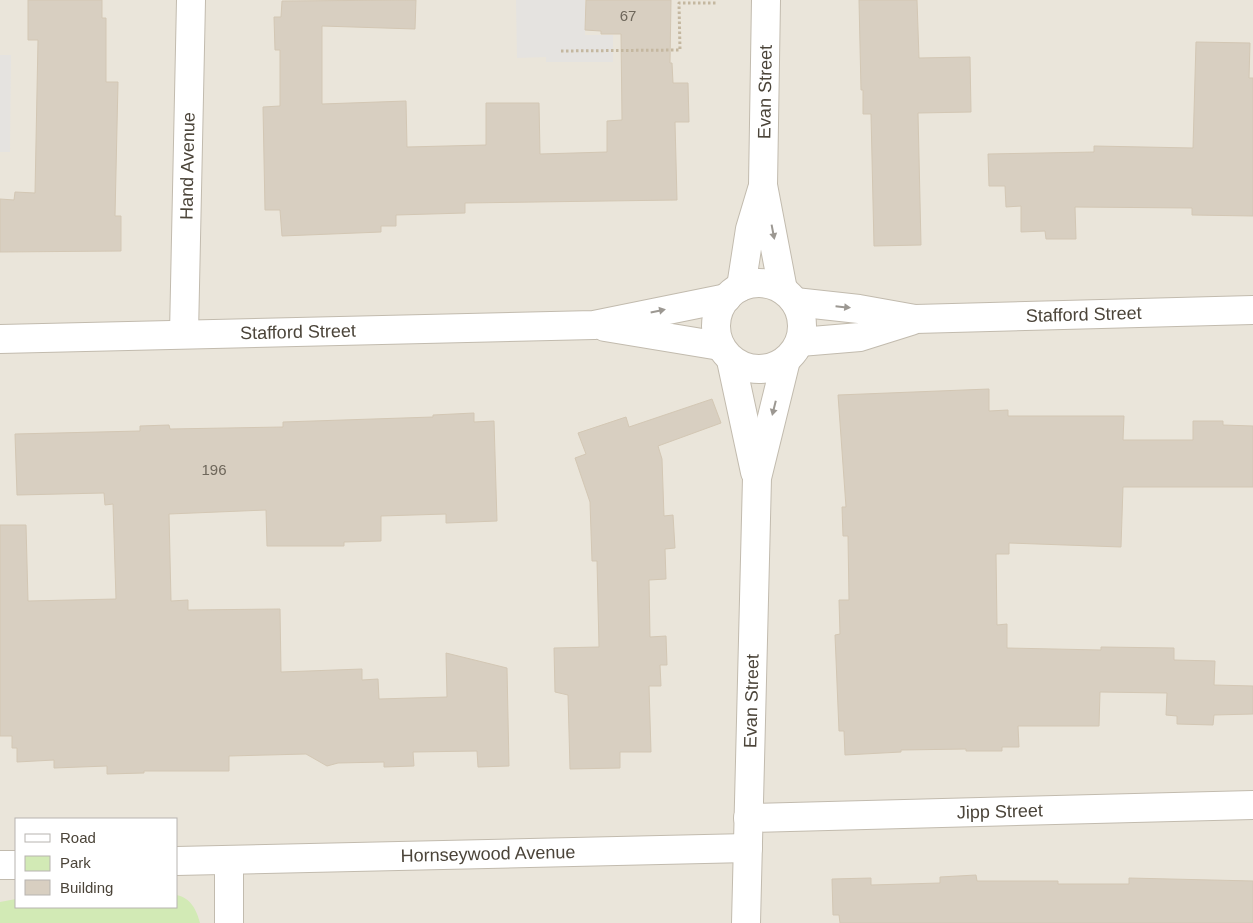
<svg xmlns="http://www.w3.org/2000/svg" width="1253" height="923" font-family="Helvetica,sans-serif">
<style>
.residential{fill:#eae5da;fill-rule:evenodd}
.green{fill:#d2eab5}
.parking{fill:#e5e3e0}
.building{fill:#d8cfc1;stroke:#d3c7b4}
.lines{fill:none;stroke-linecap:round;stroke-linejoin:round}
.minor-casing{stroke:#c2bbae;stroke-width:30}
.tertiary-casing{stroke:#c2bbae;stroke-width:30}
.path{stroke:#c4b79f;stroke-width:3;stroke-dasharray:2.5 2.5;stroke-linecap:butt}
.minor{stroke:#fff;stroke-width:28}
.tertiary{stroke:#fff;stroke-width:28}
.oneway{fill:#9c9892}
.labels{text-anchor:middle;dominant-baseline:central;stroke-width:5;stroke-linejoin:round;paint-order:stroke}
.number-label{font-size:15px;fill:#6e675b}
.street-label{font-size:18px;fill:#4b4439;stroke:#fff}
</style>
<rect width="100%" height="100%" fill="#f6f3ec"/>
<path class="residential" d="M 0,0 L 1253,0 L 1253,923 L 0,923 ZM 16,819 L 176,819 L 176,907 L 16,907 Z"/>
<path class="green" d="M 176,895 C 190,897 197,910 200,923 L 0,923 L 0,902 L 16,899 L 16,907 L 176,907 Z"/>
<path class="parking" d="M 516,0 L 585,0 L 585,35 L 613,35 L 613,62 L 546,62 L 546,57 L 517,58 Z
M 0,55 L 11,55 L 10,152 L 0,152 Z"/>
<path class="building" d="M 28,0 L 102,0 L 102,18 L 106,18 L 106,82 L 118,82 L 115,216 L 121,216 L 121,251 L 0,252 L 0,199 L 14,200 L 15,192 L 35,193 L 38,40 L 28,40 Z
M 416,0 L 415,29 L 322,26 L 322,104 L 406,101 L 407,147 L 486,145 L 486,103 L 539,103 L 540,154 L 607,152 L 607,121 L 622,120 L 621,34 L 601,34 L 601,31 L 585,30 L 586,0 L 671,0 L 670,63 L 672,63 L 673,83 L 688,83 L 689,122 L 675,122 L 677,200 L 465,203 L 465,213 L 396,215 L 396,226 L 381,226 L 381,232 L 282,236 L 280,210 L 265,210 L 263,107 L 280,106 L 280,50 L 275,50 L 274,17 L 281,17 L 282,1 Z
M 859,0 L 917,0 L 919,58 L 970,57 L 971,112 L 918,113 L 921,245 L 874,246 L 871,114 L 863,114 L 863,90 L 861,90 Z
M 1196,42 L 1250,43 L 1249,78 L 1253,78 L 1253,216 L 1192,215 L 1192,208 L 1075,207 L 1076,239 L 1046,239 L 1045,231 L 1021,232 L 1021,206 L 1006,207 L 1005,186 L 989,186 L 988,154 L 1094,152 L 1094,146 L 1193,148 Z
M 989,389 L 989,411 L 1008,410 L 1008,416 L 1124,416 L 1123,440 L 1193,440 L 1193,421 L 1223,421 L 1223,425 L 1253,426 L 1253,487 L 1123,487 L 1121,547 L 1009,543 L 1009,554 L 996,554 L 997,625 L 1007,624 L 1007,648 L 1101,650 L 1101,647 L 1174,648 L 1174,660 L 1215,661 L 1214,685 L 1253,686 L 1253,714 L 1214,715 L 1213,725 L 1177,724 L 1177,716 L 1166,715 L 1167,693 L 1100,692 L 1099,726 L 1018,726 L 1019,747 L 1002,747 L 1002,751 L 966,751 L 966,749 L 901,750 L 901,752 L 845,755 L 844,731 L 839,731 L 835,635 L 840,634 L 839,600 L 849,600 L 848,536 L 843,536 L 842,507 L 846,507 L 838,395 Z
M 712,399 L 721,423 L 658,446 L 662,459 L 664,516 L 673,515 L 675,548 L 665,549 L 666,579 L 649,580 L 650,637 L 666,636 L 667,665 L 660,665 L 661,686 L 649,686 L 651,752 L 620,752 L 620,768 L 570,769 L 568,695 L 555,692 L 554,648 L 599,647 L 597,561 L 592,561 L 590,502 L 575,458 L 586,454 L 578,433 L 626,417 L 629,427 Z
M 474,413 L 474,422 L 494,421 L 497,521 L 446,523 L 446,514 L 381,516 L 381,541 L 344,542 L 344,546 L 267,546 L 266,510 L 169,514 L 171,601 L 188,600 L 188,610 L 280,609 L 281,672 L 362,669 L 362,680 L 378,679 L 379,699 L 447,697 L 446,653 L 507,668 L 509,766 L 478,767 L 477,751 L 413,752 L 414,766 L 384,767 L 384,762 L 338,763 L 327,766 L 306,754 L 229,756 L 229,771 L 144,771 L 144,773 L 107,774 L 107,766 L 54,768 L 54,760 L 17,762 L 17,748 L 12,748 L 12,736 L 0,736 L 0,525 L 26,525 L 28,601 L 116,599 L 113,504 L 105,505 L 104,493 L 17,495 L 15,434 L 140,431 L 140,426 L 169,425 L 170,429 L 283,427 L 283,422 L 433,417 L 433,415 Z
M 976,875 L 977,881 L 1058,881 L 1058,884 L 1129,884 L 1129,878 L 1253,881 L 1253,923 L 840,923 L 839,915 L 833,915 L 832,879 L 871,878 L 871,885 L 940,883 L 940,877 Z"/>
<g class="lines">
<g class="minor-casing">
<g id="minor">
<path id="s1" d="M 795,302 L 859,309 L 915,319 L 1253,310"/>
<path d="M 605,327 L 720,346"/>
<path id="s2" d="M 184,334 L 191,0"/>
<path id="s3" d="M 0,339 L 594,325 L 727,298"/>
<path d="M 800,342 L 860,337 L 911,321"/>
<path id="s4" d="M 748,818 L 1253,805"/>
<path id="s5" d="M 176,861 L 748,848"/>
<path d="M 0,865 L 16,865"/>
<path d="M 229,923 L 229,860"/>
</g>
</g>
<g class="tertiary-casing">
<g id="tertiary">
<path d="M 766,0 L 763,185 L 783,290"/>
<circle cx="759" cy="326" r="43"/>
<path d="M 741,287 L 750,229 L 762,189"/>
<path d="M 731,360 L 755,472"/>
<path id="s6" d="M 746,923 L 757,478 L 786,360"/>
</g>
</g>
<path class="path" d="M 561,51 L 680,50 L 679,3 L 716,3"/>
<use href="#minor" class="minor"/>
<use href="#tertiary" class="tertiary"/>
</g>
<defs><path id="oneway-solid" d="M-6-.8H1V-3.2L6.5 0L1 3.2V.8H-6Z" transform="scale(1.25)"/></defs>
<g class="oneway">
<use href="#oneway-solid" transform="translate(773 232) rotate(79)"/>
<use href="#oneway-solid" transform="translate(843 307) rotate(6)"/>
<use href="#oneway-solid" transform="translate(658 311) rotate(-12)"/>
<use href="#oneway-solid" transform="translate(774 408) rotate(104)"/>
</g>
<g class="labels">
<g class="number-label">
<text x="628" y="15">67</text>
<text x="214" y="469">196</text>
</g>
<g class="street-label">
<text transform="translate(765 92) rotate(-89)">Evan Street</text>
<text stroke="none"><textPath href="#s2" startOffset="168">Hand Avenue</textPath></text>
<text stroke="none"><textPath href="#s1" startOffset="290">Stafford Street</textPath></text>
<text stroke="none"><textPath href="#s3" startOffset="298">Stafford Street</textPath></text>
<text stroke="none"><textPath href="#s6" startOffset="222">Evan Street</textPath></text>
<text stroke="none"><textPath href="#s4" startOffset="252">Jipp Street</textPath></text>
<text stroke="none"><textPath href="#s5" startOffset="312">Hornseywood Avenue</textPath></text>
</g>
</g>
<rect x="15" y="818" width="162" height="90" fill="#ffffff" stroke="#b7b4b0"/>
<rect x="25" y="834" width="25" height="8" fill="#ffffff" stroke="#b7b4b0"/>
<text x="60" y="843" font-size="15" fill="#4b4439">Road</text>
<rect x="25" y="856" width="25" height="15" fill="#d2eab5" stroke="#b7b4b0"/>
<text x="60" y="868" font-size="15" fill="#4b4439">Park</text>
<rect x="25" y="880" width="25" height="15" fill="#d8cfc1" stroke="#b7b4b0"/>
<text x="60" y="893" font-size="15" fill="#4b4439">Building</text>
</svg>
